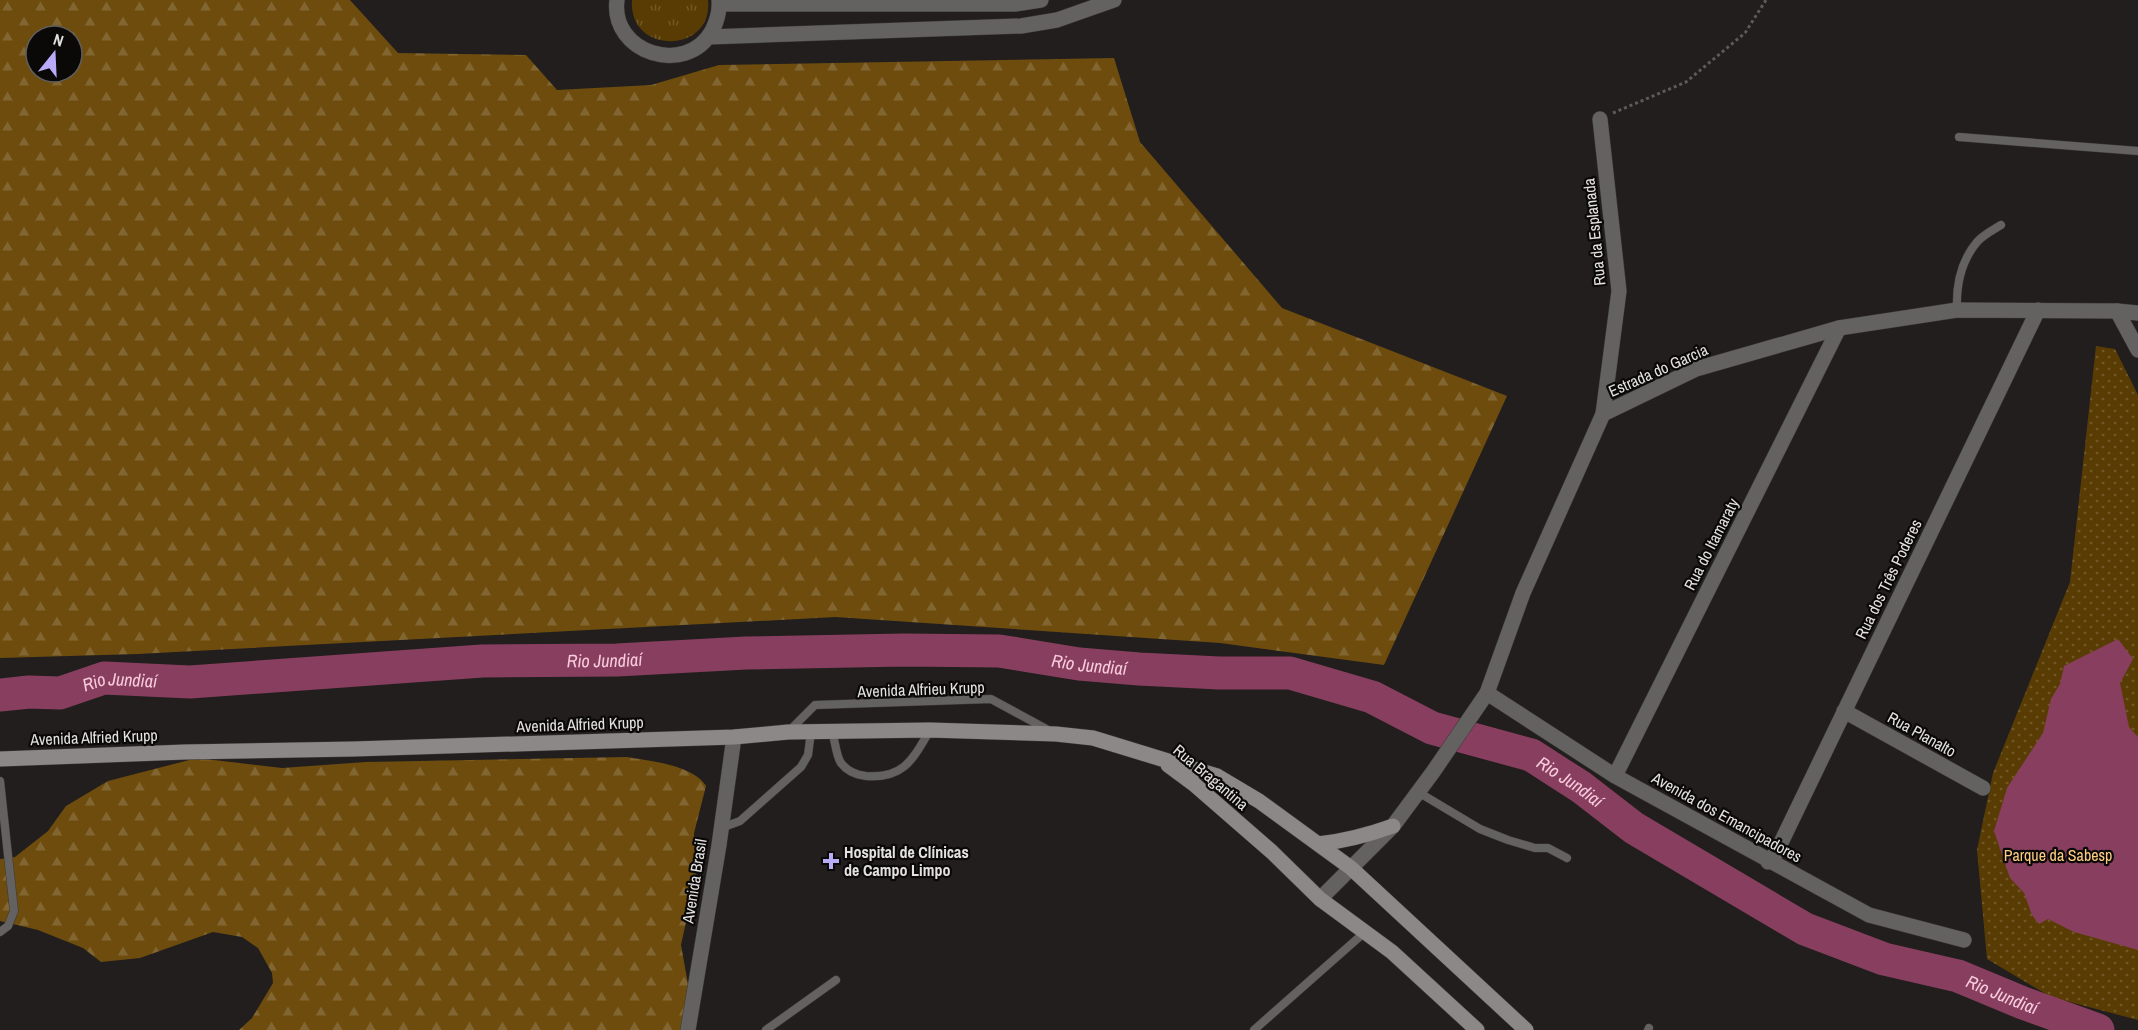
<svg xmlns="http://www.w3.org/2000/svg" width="2138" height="1030" font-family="'Archivo Narrow',sans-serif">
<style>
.grass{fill:url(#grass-tufts)}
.forest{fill:url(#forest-firs);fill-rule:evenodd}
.park{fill:url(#park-dots)}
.water{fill:#883f5f}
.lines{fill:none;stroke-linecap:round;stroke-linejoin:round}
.river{stroke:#883f5f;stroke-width:33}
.service-casing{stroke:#3c3938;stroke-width:9}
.minor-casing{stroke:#3c3938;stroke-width:16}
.tertiary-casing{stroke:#3c3938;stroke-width:16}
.secondary-casing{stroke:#3c3938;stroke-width:16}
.path{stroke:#5d5a5a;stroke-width:3;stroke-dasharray:3 3;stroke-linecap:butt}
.service{stroke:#636261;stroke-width:8}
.minor{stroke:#636261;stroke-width:15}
.tertiary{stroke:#636261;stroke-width:15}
.secondary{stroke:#8b8887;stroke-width:15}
.poi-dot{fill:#b8abf7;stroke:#0a0908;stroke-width:2}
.labels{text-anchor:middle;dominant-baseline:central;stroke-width:4.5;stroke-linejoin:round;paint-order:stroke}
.street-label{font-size:16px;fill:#e4e1e1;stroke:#0a0908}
.poi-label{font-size:16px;font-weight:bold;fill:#e4e1e1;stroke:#0a0908;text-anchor:start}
.park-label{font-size:16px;fill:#fdcc80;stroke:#0a0908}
.water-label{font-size:18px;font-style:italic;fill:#f9ccdd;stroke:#0a0908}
</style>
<defs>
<pattern id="grass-tufts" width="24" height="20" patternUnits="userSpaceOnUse" patternTransform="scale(1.5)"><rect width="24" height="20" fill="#593c03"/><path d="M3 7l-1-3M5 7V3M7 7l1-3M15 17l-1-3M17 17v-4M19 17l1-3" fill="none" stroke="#715827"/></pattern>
<pattern id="forest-firs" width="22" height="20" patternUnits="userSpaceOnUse" patternTransform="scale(1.5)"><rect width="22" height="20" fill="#6d4c0e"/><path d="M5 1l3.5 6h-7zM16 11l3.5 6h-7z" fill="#826631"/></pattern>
<pattern id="park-dots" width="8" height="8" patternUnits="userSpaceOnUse" patternTransform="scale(1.5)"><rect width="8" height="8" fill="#593c03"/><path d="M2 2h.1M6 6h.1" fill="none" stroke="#715827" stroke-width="1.8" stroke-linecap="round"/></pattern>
</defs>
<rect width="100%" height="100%" fill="#211e1d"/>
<path class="grass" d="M 632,0 L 708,0 C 714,54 628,56 632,0 Z"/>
<path class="forest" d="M 0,0 L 350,0 L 398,53 L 526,55 L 557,90 L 651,85 L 719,65 L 1114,58 L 1140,142 L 1282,308 L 1507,396 L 1384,665 L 1220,643 L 835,617 L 138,654 L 0,658 ZM 36,36 L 72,36 L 72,72 L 36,72 Z
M 627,757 C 650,761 693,765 706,786 L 694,833 L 696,876 L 681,945 L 691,1001 L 692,1030 L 239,1030 L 252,1018 L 273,983 L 272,973 L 258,948 L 242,937 L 213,932 L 140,958 L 101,962 L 83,948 L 38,930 L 0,921 L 0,859 L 15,857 L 48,831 L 66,806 L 108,781 L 197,758 L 282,768 L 366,762 Z"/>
<path class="park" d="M 2096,346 L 2115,349 L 2138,395 L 2138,1020 L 2051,997 L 1987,959 L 1977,850 L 1993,773 L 2070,582 Z"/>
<path class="water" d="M 2118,639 L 2133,659 L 2120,683 L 2129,727 L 2138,737 L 2138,950 L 2074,932 L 2048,919 L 2039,924 L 2032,915 L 2024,893 L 2010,878 L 1994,831 L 2007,788 L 2043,733 L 2051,699 L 2060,684 L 2064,666 Z"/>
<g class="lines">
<path class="river" id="s1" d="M 0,695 L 29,692 L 60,693 L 104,678 L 190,682 L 482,661 L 617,660 L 746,653 L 904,650 L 999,651 L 1079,664 L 1139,669 L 1219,673 L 1290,673 L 1372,697 L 1432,728 L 1531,755 L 1581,787 L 1634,828 L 1805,929 L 1884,959 L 1958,976 L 2023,1003 L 2098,1030"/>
<g class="service-casing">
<path id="service" d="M 1959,137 L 2138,151
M 1957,310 C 1956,286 1961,261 1977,242 C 1983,235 1993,230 2001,225
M 789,731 L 815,705 L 991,699 L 1050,731
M 832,731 C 835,740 836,756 841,763 C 847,771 857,775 866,776 C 904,779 913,759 930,730
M 0,781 L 14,911 L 8,926 L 0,932
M 1418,792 L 1480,829 L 1508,840 L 1535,848 L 1548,848 L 1567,858
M 721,828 L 740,821 L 801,767 L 808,755 L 811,732
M 766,1030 L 836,980
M 1254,1030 L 1365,932
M 1648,1030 L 1649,1028"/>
</g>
<g class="minor-casing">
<path id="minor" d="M 617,0 C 610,53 686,77 712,31 C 717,21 720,11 719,0
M 720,4 L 1015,4 L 1041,0
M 708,37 L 1021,26 L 1057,20 L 1114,0
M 1600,119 L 1619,291 L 1603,414
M 2117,311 L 2138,350
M 1487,693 L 1615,776 L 1869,915 L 1964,940
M 1844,711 L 1983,788
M 1615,776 L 1839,328
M 1768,862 L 1776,853 L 2038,310
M 688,1030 L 719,845 L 734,737"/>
</g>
<g class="tertiary-casing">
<path id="tertiary" d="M 1320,899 L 1393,826 L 1433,772 L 1487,693 L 1523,593 L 1603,414 L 1696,369 L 1839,328 L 1957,310 L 2117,311 L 2138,313"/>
</g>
<g class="secondary-casing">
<path id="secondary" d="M 0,759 L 185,752 L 354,749 L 734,737 L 788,732 L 930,730 L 1056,734 L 1093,738 L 1217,776 L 1259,801 L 1351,868 L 1526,1030
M 1168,765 L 1195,785 L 1272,852 L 1320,899 L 1392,952 L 1477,1030
M 1318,844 C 1345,841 1368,835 1393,826"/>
</g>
<path class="path" d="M 1613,113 L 1686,82 L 1745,33 L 1766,0"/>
<use href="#service" class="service"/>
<use href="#minor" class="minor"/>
<use href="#tertiary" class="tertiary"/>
<use href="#secondary" class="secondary"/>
</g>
<path class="poi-dot" d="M828 852h6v6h6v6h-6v6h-6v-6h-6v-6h6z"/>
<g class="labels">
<g class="street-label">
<text transform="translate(1594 232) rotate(-96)">Rua da Esplanada</text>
<text transform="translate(1658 370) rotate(-24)">Estrada do Garcia</text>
<text transform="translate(1711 544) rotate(-63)">Rua do Itamaraty</text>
<text transform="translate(1888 579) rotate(-64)">Rua dos Três Poderes</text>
<text transform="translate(921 689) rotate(-2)">Avenida Alfrieu Krupp</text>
<text transform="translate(580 724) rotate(-2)">Avenida Alfried Krupp</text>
<text transform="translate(1922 734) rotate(29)">Rua Planalto</text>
<text transform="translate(94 737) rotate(-2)">Avenida Alfried Krupp</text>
<text transform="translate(1211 777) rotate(40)">Rua Bragantina</text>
<text transform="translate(1727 817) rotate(29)">Avenida dos Emancipadores</text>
<text transform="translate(694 881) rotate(-81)">Avenida Brasil</text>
</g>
<g class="poi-label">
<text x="844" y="852">Hospital de Clínicas<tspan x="844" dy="18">de Campo Limpo</tspan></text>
</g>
<g class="park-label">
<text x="2058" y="855">Parque da Sabesp</text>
</g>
<g class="water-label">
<text stroke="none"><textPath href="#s1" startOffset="608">Rio Jundiaí</textPath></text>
<text stroke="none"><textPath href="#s1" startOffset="1094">Rio Jundiaí</textPath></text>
<text stroke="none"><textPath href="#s1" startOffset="122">Rio Jundiaí</textPath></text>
<text stroke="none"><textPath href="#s1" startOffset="1598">Rio Jundiaí</textPath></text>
<text stroke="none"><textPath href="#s1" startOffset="2084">Rio Jundiaí</textPath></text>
</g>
</g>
<g transform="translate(54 54) rotate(18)"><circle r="28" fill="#0a0908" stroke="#615f5f" stroke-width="1.5"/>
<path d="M0-4.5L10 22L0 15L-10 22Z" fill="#b8abf7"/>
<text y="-9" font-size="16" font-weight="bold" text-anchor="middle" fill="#e4e1e1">N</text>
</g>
</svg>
